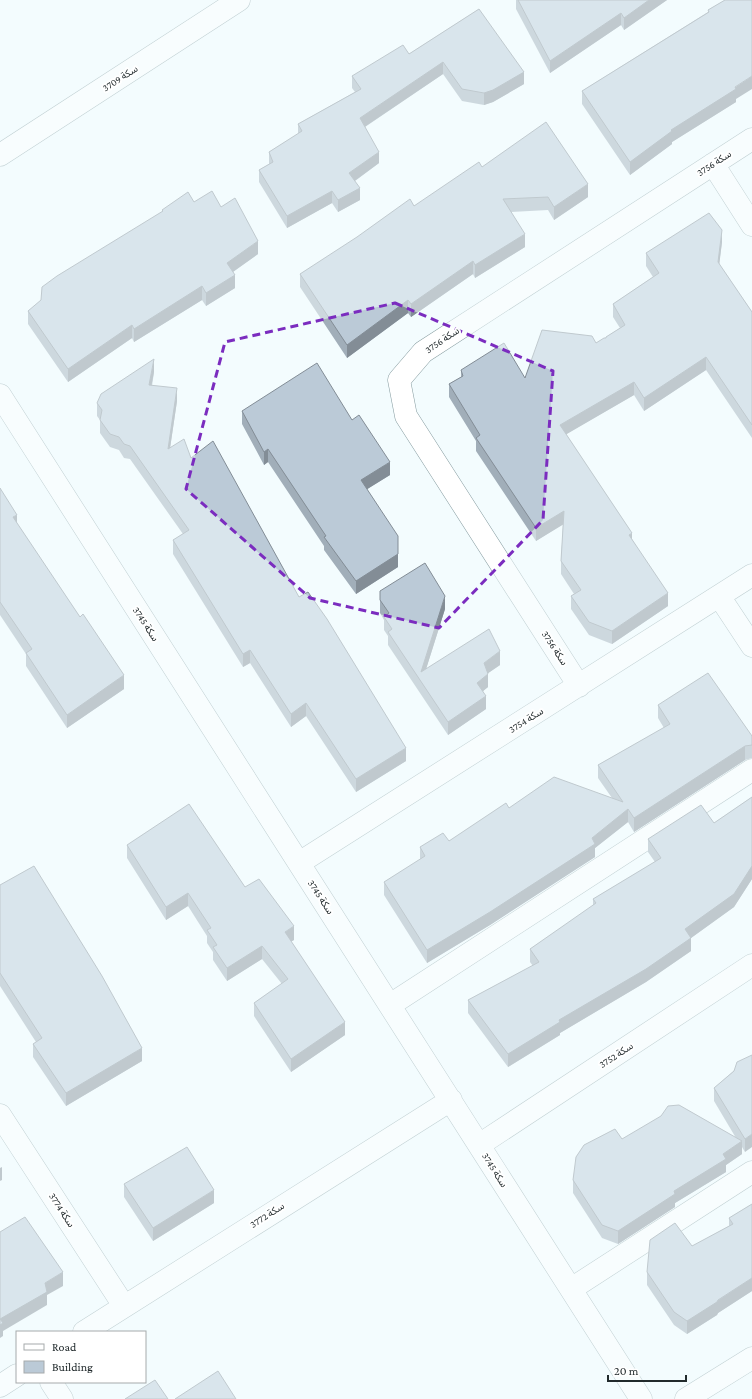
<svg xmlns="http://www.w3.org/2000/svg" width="752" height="1399" font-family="'Crimson Pro','Noto Sans Arabic',serif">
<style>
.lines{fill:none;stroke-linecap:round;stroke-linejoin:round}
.minor-casing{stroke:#879da1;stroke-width:23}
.tertiary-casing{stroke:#879da1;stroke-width:23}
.minor{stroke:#fff;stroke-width:22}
.tertiary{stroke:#fff;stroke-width:22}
.wall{fill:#a1aeb9}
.shaded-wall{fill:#838d96}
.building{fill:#bbcad7;stroke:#838d96}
.marked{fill:none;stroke:#7b2cbf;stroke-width:3;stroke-dasharray:8 5;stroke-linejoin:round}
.labels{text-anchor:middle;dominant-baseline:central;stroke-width:4;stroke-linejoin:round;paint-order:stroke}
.street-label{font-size:10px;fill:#212a2c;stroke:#fff}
</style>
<rect width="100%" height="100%" fill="#f3fcfe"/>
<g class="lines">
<g class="minor-casing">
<path id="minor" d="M 713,164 L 752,225
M 0,395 L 641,1399
M 719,596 L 752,646
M 579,686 L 406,416 L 399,380 L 423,352 L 752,139
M 299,863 L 752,575
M 390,1005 L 752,770
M 0,1115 L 124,1306
M 479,1145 L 752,965
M 571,1289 L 752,1172
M 84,1332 L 451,1100
M 51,1382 L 62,1399
M 0,1386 L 17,1375
M 686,1399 L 752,1358"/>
</g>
<g class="tertiary-casing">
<path id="tertiary" d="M 0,155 L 239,0"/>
</g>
<use href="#minor" class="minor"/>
<use href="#tertiary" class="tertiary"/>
</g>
<path class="wall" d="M 516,0 L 667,0 L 624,30 L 621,25 L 550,73 L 516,9 Z
M 725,0 L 736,102 L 672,142 L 672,144 L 630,175 L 582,104 L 582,91 L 708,12 L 708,10 Z
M 479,9 L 524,84 L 493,102 L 484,105 L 462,101 L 443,74 L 365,127 L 379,163 L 355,181 L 360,200 L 338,212 L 332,203 L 287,228 L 259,182 L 259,170 L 269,164 L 269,152 L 298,134 L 298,124 L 355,92 L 352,88 L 352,76 L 409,54 Z
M 482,167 L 588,197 L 554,220 L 548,210 L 511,212 L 525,247 L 475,278 L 473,274 L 411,317 L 408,313 L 347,358 L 300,287 L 300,274 L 414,206 Z
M 194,202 L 221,207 L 258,254 L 233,272 L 235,288 L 206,306 L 202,300 L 134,342 L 132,338 L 68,382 L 28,324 L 28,311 L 162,212 L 162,210 Z
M 722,242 L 719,264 L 752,312 L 752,438 L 706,370 L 644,411 L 634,395 L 566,434 L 632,539 L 668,606 L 612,644 L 589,635 L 571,609 L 571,596 L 574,594 L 561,574 L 561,561 L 563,524 L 536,541 L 476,451 L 476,441 L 449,397 L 449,384 L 461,377 L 461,370 L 525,378 L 606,338 L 606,337 L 620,328 L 613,317 L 613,304 L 653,277 L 646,266 L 646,253 Z
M 154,372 L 152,386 L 177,401 L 170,448 L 191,458 L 299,597 L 406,761 L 356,792 L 306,716 L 291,727 L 250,663 L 243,667 L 173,554 L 173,540 L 183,534 L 130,459 L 124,458 L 119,450 L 110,447 L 100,433 L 100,420 L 97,416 L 97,403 Z
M 242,411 L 352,420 L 390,475 L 367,489 L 398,549 L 398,567 L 356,594 L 324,550 L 324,546 L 268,462 L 264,465 L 242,424 Z
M 0,488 L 17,524 L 124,689 L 67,728 L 26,666 L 26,654 L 0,615 Z
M 380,591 L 445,609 L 426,669 L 500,665 L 488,673 L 488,687 L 483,691 L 486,709 L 448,735 L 388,645 L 388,636 L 384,630 L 384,620 L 380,613 Z
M 658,705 L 752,736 L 752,758 L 745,760 L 634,832 L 628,822 L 595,848 L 595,857 L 490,925 L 427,963 L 384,895 L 384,882 L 420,860 L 420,847 L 449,841 L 509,808 L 612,798 L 598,778 L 598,765 L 664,728 L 658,718 Z
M 752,797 L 752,879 L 734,907 L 691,938 L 691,951 L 646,982 L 560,1033 L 560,1035 L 508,1067 L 468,1013 L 468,1000 L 533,966 L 530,962 L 530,949 L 593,906 L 593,899 L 655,862 L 648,852 L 648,839 L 714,823 Z
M 127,845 L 245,887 L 294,940 L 291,941 L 345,1035 L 291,1072 L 254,1016 L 254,1003 L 282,984 L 262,959 L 227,981 L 213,960 L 213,952 L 207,943 L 207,936 L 188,906 L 166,920 L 127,858 Z
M 0,885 L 142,1061 L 66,1106 L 33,1057 L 33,1044 L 36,1042 L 0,986 Z
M 752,1055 L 745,1152 L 742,1147 L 742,1154 L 726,1165 L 726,1172 L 675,1203 L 675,1207 L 618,1244 L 602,1238 L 573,1193 L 573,1180 L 622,1139 L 736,1138 L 714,1101 L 714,1088 Z
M 124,1184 L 214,1203 L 153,1241 L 124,1197 Z
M 752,1204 L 752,1291 L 718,1313 L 717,1315 L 687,1334 L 674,1325 L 647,1285 L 647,1272 L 729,1226 L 729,1218 Z"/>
<path class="shaded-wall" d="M 649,0 L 667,0 L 624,30 L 624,18 Z
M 621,13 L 621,25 L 550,73 L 550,61 Z
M 443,62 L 443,74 L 360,130 L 360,118 Z
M 524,72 L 524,84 L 493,102 L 484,105 L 484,93 Z
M 752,76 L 752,89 L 736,99 L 736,102 L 672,142 L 672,144 L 630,175 L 630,162 L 671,130 Z
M 379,152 L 379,163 L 349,185 L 349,173 Z
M 588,184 L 588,197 L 554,220 L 554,207 Z
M 360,188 L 360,200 L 338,212 L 338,200 Z
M 332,191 L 332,203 L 287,228 L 287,216 Z
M 722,230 L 722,242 L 718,275 L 718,262 Z
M 525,234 L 525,247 L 475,278 L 475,265 Z
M 258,241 L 258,254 L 227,276 L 227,263 Z
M 473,261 L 473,274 L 411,317 L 411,304 Z
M 235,275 L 235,288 L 206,306 L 206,293 Z
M 202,286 L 202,300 L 134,342 L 134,329 Z
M 408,300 L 408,313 L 347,358 L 347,345 Z
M 132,325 L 132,338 L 68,382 L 68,369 Z
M 706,357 L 706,370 L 644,411 L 644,398 Z
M 154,359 L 154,372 L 149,398 L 149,385 Z
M 634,382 L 634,395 L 560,438 L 560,425 Z
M 177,388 L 177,401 L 168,462 L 168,449 Z
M 268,449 L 268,462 L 264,465 L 264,452 Z
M 390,462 L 390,475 L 361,493 L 361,480 Z
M 564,511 L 564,524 L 536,541 L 536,528 Z
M 17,515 L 17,528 L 13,517 Z
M 632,533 L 632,546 L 629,535 Z
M 398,536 L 398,567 L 356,594 L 356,581 Z
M 668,593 L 668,606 L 612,644 L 612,631 Z
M 445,596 L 445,609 L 422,682 L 421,672 Z
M 250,650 L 250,663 L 243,667 L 243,654 Z
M 500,651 L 500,665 L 484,676 L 484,663 Z
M 488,674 L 488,687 L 477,696 L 477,683 Z
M 124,675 L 124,689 L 67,728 L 67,715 Z
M 486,696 L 486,709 L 448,735 L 448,722 Z
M 306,703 L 306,716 L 291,727 L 291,714 Z
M 745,746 L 745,760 L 634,832 L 634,818 Z
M 406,748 L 406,761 L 356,792 L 356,779 Z
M 628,809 L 628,822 L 595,848 L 595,857 L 490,925 L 427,963 L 427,950 L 592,838 Z
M 752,866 L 752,879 L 734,907 L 691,938 L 691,951 L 646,982 L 560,1033 L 560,1035 L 508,1067 L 508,1054 L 559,1020 L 685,929 Z
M 188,893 L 188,906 L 166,920 L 166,907 Z
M 294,926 L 294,940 L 285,945 L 285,932 Z
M 262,946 L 262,959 L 227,981 L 227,968 Z
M 345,1022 L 345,1035 L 291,1072 L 291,1059 Z
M 142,1048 L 142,1061 L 66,1106 L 66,1093 Z
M 752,1134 L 752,1147 L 745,1152 L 745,1139 Z
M 742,1141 L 742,1154 L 726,1165 L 726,1172 L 675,1203 L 675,1207 L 618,1244 L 618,1231 L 674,1191 L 723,1154 Z
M 2,1167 L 2,1180 L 0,1181 L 0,1168 Z
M 214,1190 L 214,1203 L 153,1241 L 153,1228 Z
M 63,1272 L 63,1286 L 47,1295 L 47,1305 L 3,1331 L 3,1336 L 0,1338 L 0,1319 L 45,1283 Z
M 752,1278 L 752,1291 L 718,1313 L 717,1315 L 687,1334 L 687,1321 Z"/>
<path class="building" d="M 518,0 L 649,0 L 624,18 L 621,13 L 550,61 Z
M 725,0 L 752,0 L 752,76 L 735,87 L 736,89 L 671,130 L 672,131 L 630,162 L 582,91 L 709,12 L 708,10 Z
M 479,9 L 524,72 L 493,90 L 484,93 L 462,89 L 443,62 L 360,118 L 379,152 L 349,173 L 360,188 L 338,200 L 332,191 L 287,216 L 259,170 L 273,162 L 269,152 L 302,131 L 298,124 L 361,89 L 352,76 L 403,45 L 409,54 Z
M 546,122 L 588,184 L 554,207 L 548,197 L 503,199 L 525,234 L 475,265 L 473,261 L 411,304 L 408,300 L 347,345 L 300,274 L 357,237 L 410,199 L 414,206 L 479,162 L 482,167 Z
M 212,191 L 221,207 L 235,198 L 258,241 L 227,263 L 235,275 L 206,293 L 202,286 L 134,329 L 132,325 L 68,369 L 28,311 L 41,300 L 42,287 L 57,276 L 163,211 L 162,210 L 188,192 L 194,202 Z
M 709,213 L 722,230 L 718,262 L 752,312 L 752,425 L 706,357 L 644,398 L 634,382 L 560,425 L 632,533 L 629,535 L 668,593 L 612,631 L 589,622 L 571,596 L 581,590 L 561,561 L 564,511 L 536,528 L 476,438 L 480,435 L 449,384 L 463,376 L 461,370 L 504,343 L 525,378 L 542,330 L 592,336 L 596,343 L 604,338 L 606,338 L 606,337 L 625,325 L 613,304 L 659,273 L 646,253 Z
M 154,359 L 149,385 L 177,388 L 168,449 L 184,439 L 191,458 L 213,441 L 299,597 L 308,592 L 327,619 L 406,748 L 356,779 L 306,703 L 291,714 L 250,650 L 243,654 L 173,540 L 189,530 L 130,446 L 124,444 L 119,437 L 110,434 L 100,420 L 102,410 L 97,403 L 101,394 Z
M 317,363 L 352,420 L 359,415 L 390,462 L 361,480 L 398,536 L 398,554 L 356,581 L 324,537 L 326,536 L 268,449 L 264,452 L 242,411 Z
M 0,488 L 17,515 L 13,517 L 80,617 L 83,614 L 124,675 L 67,715 L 26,653 L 32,649 L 0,602 Z
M 425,563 L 445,596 L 421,672 L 489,629 L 500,651 L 484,663 L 488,674 L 477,683 L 486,696 L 448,722 L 388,632 L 392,629 L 384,617 L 389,613 L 380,600 L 380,591 Z
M 708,673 L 752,736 L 752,745 L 745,746 L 634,818 L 628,809 L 592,838 L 595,844 L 490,912 L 427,950 L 384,882 L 425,856 L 420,847 L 443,833 L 449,841 L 506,803 L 509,808 L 554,777 L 623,802 L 598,765 L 670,724 L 658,705 Z
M 752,797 L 752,866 L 734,894 L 685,929 L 691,938 L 646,969 L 559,1020 L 560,1022 L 508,1054 L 468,1000 L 539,962 L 530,949 L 596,903 L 593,899 L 661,858 L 648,839 L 701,805 L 714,823 Z
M 189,804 L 245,887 L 259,879 L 294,926 L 285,932 L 345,1022 L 291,1059 L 254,1003 L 288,979 L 262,946 L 227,968 L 213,947 L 217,945 L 207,930 L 211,928 L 188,893 L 166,907 L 127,845 Z
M 34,866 L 102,976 L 142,1048 L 66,1093 L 33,1044 L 42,1038 L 0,973 L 0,885 Z
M 752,1055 L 752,1134 L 745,1139 L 714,1088 L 734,1071 L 737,1062 Z
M 679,1105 L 742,1141 L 723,1154 L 726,1159 L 674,1191 L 675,1194 L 618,1231 L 602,1225 L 573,1180 L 576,1157 L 584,1145 L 615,1129 L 622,1139 L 661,1116 L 668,1106 Z
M 187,1147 L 214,1190 L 153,1228 L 124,1184 Z
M 752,1204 L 752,1278 L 718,1300 L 717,1302 L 687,1321 L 674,1312 L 647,1272 L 650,1240 L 675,1223 L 692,1246 L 733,1224 L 729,1218 Z
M 25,1217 L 63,1272 L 45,1283 L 47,1292 L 0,1319 L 3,1323 L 0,1325 L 0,1232 Z
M 218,1371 L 236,1399 L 175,1399 Z
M 155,1380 L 168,1399 L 125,1399 Z"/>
<path d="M0 0H752V1399H0ZM 395,303 L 553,371 L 543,520 L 439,628 L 310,598 L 186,489 L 225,342 Z" fill="#f3fcfe" fill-opacity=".55" fill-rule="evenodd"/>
<path class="marked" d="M 395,303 L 553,371 L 543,520 L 439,628 L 310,598 L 186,489 L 225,342 Z"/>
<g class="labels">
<g class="street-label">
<text transform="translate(120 78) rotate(-33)">سكة 3709</text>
<text transform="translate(714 163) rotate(-33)">سكة 3756</text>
<text transform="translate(442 340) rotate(-34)">سكة 3756</text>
<text transform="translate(146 624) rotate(57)">سكة 3745</text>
<text transform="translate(555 648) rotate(57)">سكة 3756</text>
<text transform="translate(526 720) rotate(-32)">سكة 3754</text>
<text transform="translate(321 897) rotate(57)">سكة 3745</text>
<text transform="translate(616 1055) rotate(-33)">سكة 3752</text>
<text transform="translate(495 1170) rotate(58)">سكة 3745</text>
<text transform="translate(62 1210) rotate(57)">سكة 3774</text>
<text transform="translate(267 1215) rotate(-33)">سكة 3772</text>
</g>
</g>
<rect x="16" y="1331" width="130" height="52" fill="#ffffff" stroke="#a6aaab"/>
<rect x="24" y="1344" width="20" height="6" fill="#ffffff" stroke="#a6aaab"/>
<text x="52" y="1351" font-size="12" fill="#212a2c">Road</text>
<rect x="24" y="1361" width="20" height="12" fill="#bbcad7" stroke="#a6aaab"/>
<text x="52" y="1371" font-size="12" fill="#212a2c">Building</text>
<path d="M608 1375v6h78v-6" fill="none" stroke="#212a2c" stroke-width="2"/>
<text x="614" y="1375" font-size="12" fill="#212a2c" stroke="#ffffff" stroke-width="3" paint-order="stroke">20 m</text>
</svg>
